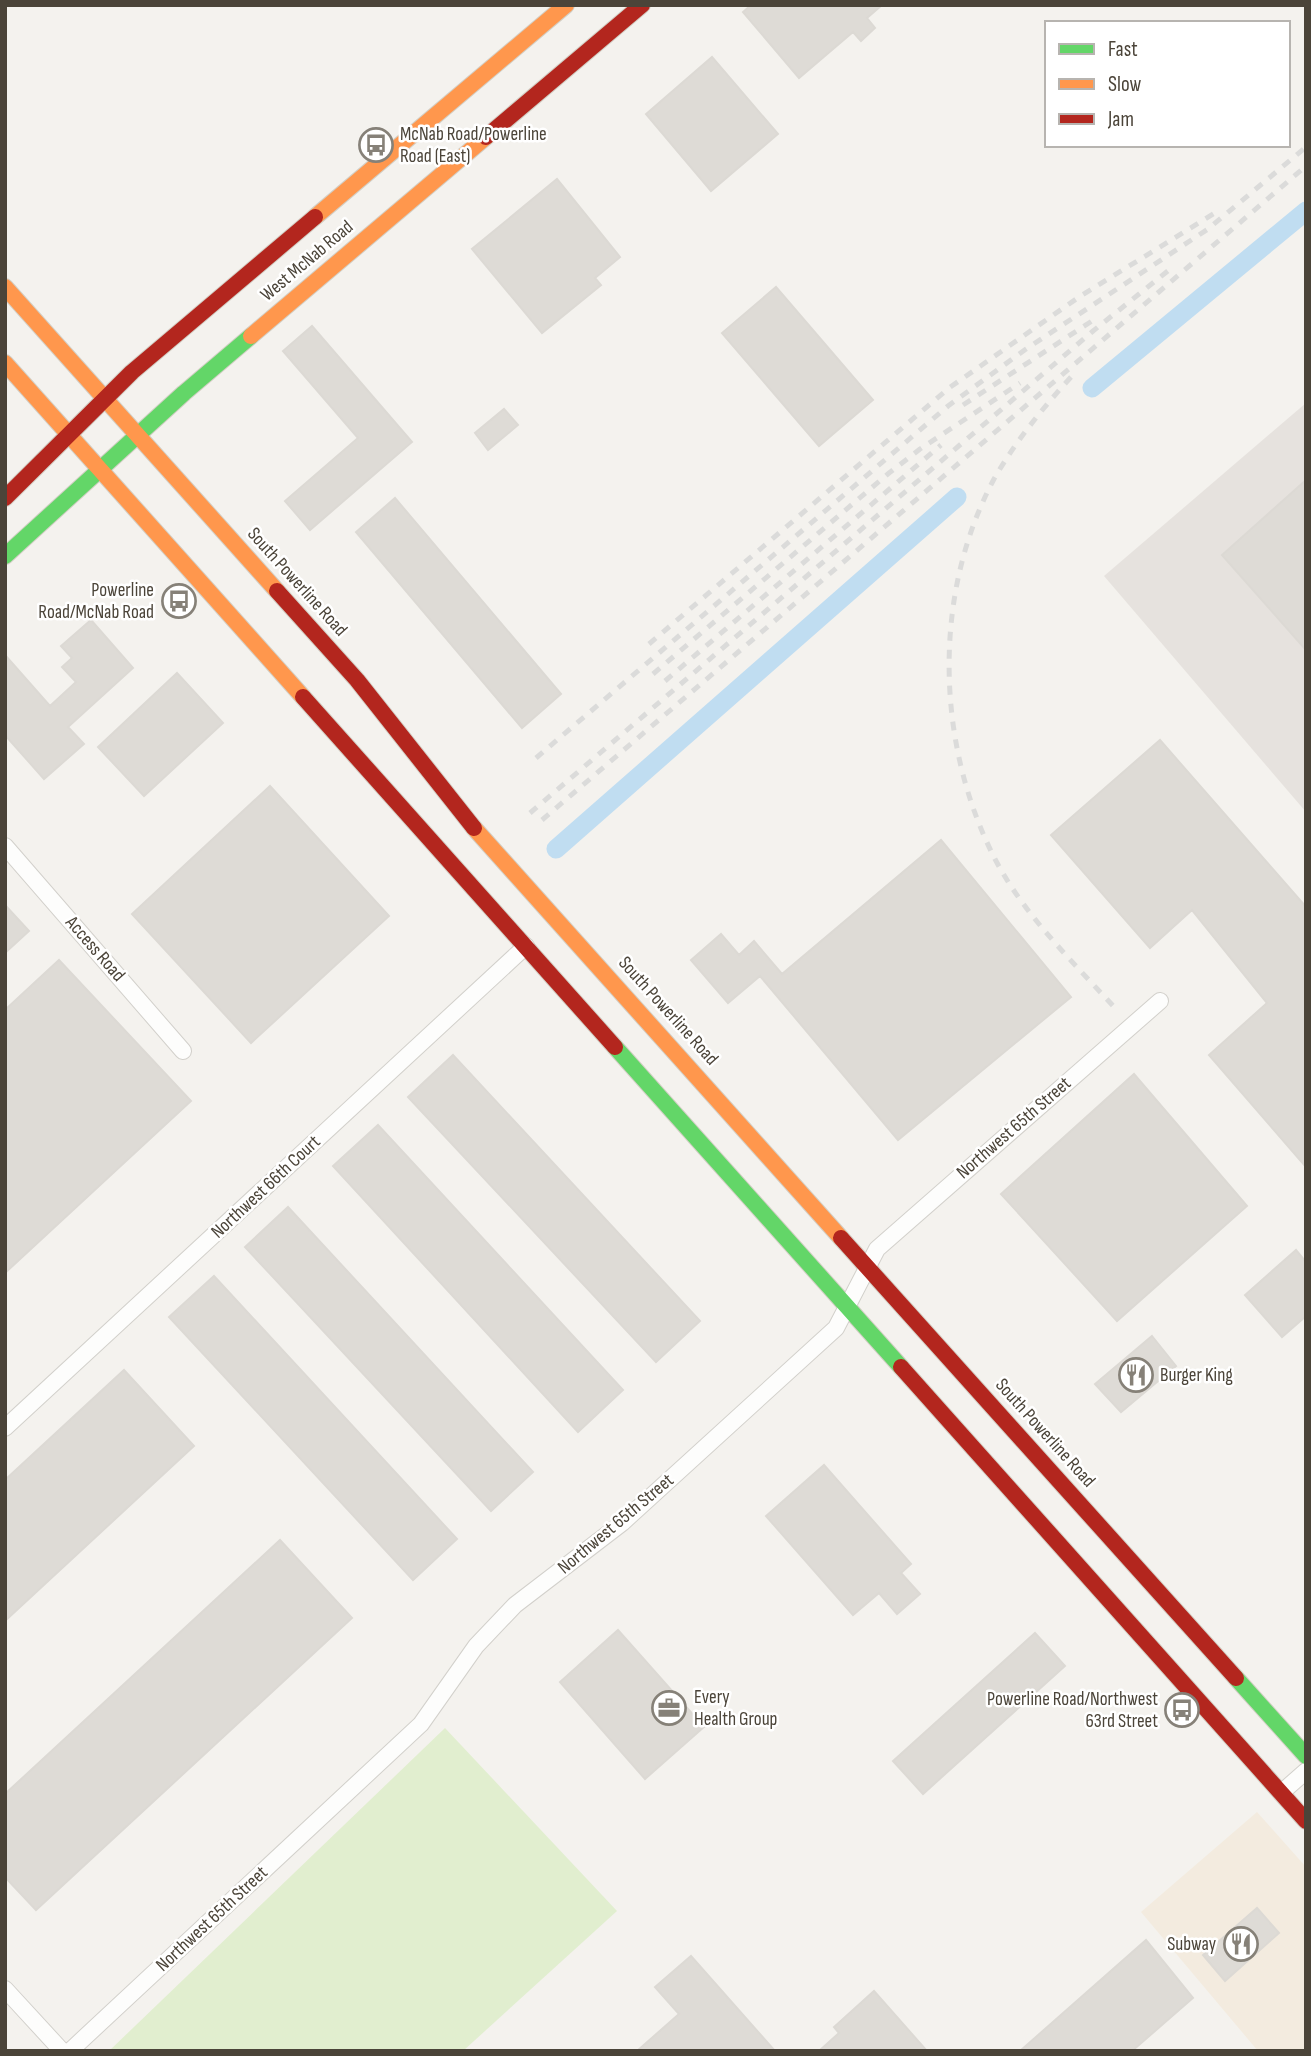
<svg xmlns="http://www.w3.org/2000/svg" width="1311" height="2056" font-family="'Sofia Sans Condensed',sans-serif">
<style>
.commercial{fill:#f3ebdf}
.industrial{fill:#e6e2de}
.green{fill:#e1eecf}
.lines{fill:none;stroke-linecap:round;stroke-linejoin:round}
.canal{stroke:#c0ddf1;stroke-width:19}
.building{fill:#dedbd6;stroke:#dcd9d4;stroke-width:2}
.street-casing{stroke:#d2d0cb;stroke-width:18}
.fast-casing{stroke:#d3cfc5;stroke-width:18}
.slow-casing{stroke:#d3cfc5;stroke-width:18}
.jam-casing{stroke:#d3cfc5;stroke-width:18}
.street{stroke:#fdfdfc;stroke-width:16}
.fast{stroke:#63d668;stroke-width:16}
.slow{stroke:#ff974d;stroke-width:16}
.jam{stroke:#b3261e;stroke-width:16}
.rail{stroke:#dbdbda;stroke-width:5;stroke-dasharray:9 9;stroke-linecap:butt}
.labels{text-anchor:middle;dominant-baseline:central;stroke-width:5;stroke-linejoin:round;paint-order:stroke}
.poi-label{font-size:19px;fill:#4b4439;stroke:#fff;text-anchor:start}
.street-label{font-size:19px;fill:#4b4439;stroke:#fff}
</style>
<rect width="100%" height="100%" fill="#f4f2ee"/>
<path class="commercial" d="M 1257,1812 L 1306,1867 L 1306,2051 L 1258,2051 L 1141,1912 Z"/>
<path class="industrial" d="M 1306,403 L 1306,812 L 1104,576 Z"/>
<path class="green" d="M 445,1728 L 617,1911 L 463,2051 L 109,2051 Z"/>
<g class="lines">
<path class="canal" d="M 1092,388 L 1306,211
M 556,849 L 957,497"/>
</g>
<path class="building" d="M 751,5 L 882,5 L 867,18 L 875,28 L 861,41 L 853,32 L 799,78 L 743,12 Z
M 712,57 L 778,134 L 711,191 L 646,114 Z
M 557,179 L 620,257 L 595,278 L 601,285 L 542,333 L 472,249 Z
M 776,287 L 873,400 L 819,446 L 722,333 Z
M 312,326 L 412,442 L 310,530 L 285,501 L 358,438 L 283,351 Z
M 504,409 L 518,425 L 488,450 L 475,433 Z
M 1306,480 L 1306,650 L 1222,555 Z
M 395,498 L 561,694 L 522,728 L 356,532 Z
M 91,620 L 133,668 L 68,727 L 84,744 L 44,779 L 5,735 L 5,655 L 50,706 L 76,682 L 62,667 L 72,658 L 61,646 Z
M 177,673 L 223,723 L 144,796 L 98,747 Z
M 1160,740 L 1306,907 L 1306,1167 L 1209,1055 L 1267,1003 L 1192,910 L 1150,948 L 1051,835 Z
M 270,786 L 389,916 L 251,1043 L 132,914 Z
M 941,840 L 1071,997 L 898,1140 L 760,976 L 728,1003 L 691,960 L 721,934 L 739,955 L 754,941 L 782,974 Z
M 5,905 L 29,931 L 5,953 Z
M 59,960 L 191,1101 L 5,1273 L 5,1010 Z
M 453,1055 L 700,1321 L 656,1362 L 408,1097 Z
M 1134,1074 L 1247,1206 L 1117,1321 L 1001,1194 Z
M 378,1125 L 623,1390 L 578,1432 L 333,1166 Z
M 288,1207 L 533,1472 L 491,1511 L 245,1247 Z
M 1296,1250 L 1306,1262 L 1306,1316 L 1282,1337 L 1245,1295 Z
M 214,1276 L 457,1539 L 413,1580 L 169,1317 Z
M 1152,1336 L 1176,1366 L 1121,1412 L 1095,1384 Z
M 124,1370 L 194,1446 L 5,1621 L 5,1480 Z
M 824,1465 L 911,1564 L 901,1573 L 920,1594 L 897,1614 L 879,1593 L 853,1615 L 766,1516 Z
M 280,1540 L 352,1618 L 36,1910 L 5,1877 L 5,1794 Z
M 618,1630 L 704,1727 L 645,1779 L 560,1682 Z
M 1035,1633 L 1065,1666 L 923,1794 L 893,1761 Z
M 1257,1908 L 1279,1933 L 1225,1981 L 1203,1955 Z
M 1146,1940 L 1193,1998 L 1132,2051 L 1020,2051 Z
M 691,1956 L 775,2051 L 637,2051 L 679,2014 L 655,1987 Z
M 874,1991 L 927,2051 L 819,2051 L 839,2033 L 834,2027 Z"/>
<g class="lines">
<g class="street-casing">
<path id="street" d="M 5,846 L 183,1051
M 5,1428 L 526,946
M 1281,1793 L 1306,1771
M 5,1989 L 62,2051
M 70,2051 L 421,1724 L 476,1646 L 515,1605 L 622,1523 L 836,1328 L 877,1249 L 1160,1001"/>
</g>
<g class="fast-casing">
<path id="fast" d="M 5,556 L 184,393 L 251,336
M 615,1047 L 901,1367
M 1236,1678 L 1306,1756"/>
</g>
<g class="slow-casing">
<path id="slow" d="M 315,217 L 566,5
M 5,287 L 277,591
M 251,336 L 486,137
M 5,363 L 303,697
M 474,828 L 841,1238"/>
</g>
<g class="jam-casing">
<path id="jam" d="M 486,137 L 642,5
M 5,498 L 132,372 L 315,217
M 277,591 L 357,680 L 474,828
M 303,697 L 615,1047
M 841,1238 L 1236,1678
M 901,1367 L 1306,1821"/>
</g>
<use href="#street" class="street"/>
<use href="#fast" class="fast"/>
<use href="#slow" class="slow"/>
<use href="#jam" class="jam"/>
<path class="rail" d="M 1071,377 C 1042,409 1015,442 994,479 C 932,595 936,744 995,859 C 1024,915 1073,962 1115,1008
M 963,405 L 1095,319
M 649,644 L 949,388 L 1079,297 L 1218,211
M 653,674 L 889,473 L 920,449 L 1020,383
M 665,681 L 941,445
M 536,758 L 948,406 L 1026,349 L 1208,229 L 1306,147
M 530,813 L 1093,331 L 1169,270
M 542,820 L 1306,166"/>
</g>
<defs>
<g id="bus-ring" transform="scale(1.75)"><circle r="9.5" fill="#fff" stroke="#868178" stroke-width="1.5"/><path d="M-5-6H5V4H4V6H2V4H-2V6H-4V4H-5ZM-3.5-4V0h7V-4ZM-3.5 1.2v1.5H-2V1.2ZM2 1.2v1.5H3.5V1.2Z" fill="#868178"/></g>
<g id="restaurant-ring" transform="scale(1.75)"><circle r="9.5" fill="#fff" stroke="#868178" stroke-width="1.5"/><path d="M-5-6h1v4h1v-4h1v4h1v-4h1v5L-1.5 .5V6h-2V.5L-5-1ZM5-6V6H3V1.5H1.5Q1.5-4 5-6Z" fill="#868178"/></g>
<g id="office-ring" transform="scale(1.75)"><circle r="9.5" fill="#fff" stroke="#868178" stroke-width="1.5"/><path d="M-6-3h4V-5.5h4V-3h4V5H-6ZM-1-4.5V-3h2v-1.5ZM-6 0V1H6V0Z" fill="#868178"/></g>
</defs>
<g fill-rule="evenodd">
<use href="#bus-ring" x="376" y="145"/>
<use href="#bus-ring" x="179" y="601"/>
<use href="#restaurant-ring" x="1136" y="1375"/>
<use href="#office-ring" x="669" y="1708"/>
<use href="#bus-ring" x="1182" y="1710"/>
<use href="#restaurant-ring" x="1241" y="1944"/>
</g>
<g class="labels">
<g class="poi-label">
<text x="400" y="134">McNab Road/Powerline<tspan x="400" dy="22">Road (East)</tspan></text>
<text x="154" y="590" text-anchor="end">Powerline<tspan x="154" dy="22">Road/McNab Road</tspan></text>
<text x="1160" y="1375">Burger King</text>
<text x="694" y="1697">Every<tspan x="694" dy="22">Health Group</tspan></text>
<text x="1158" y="1699" text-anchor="end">Powerline Road/Northwest<tspan x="1158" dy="22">63rd Street</tspan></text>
<text x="1216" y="1944" text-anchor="end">Subway</text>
</g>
<g class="street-label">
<text transform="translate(307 261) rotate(-40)">West McNab Road</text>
<text transform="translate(297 582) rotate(48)">South Powerline Road</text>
<text transform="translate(95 949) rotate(49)">Access Road</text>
<text transform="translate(668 1011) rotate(48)">South Powerline Road</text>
<text transform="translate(1014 1128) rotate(-41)">Northwest 65th Street</text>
<text transform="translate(266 1187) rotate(-43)">Northwest 66th Court</text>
<text transform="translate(1045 1433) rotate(48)">South Powerline Road</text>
<text transform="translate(616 1524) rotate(-40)">Northwest 65th Street</text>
<text transform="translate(212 1919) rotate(-43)">Northwest 65th Street</text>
</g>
</g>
<rect width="1311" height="2056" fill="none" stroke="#4b4439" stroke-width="14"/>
<rect x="1045" y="21" width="245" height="126" fill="#ffffff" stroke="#b7b4b0" stroke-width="2"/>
<rect x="1059" y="44" width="35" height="10" fill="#63d668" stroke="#b7b4b0" stroke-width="2"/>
<text x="1108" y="56" font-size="21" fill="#4b4439">Fast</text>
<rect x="1059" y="79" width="35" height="10" fill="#ff974d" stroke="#b7b4b0" stroke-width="2"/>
<text x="1108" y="91" font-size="21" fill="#4b4439">Slow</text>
<rect x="1059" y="114" width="35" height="10" fill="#b3261e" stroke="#b7b4b0" stroke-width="2"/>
<text x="1108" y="126" font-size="21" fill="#4b4439">Jam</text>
</svg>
